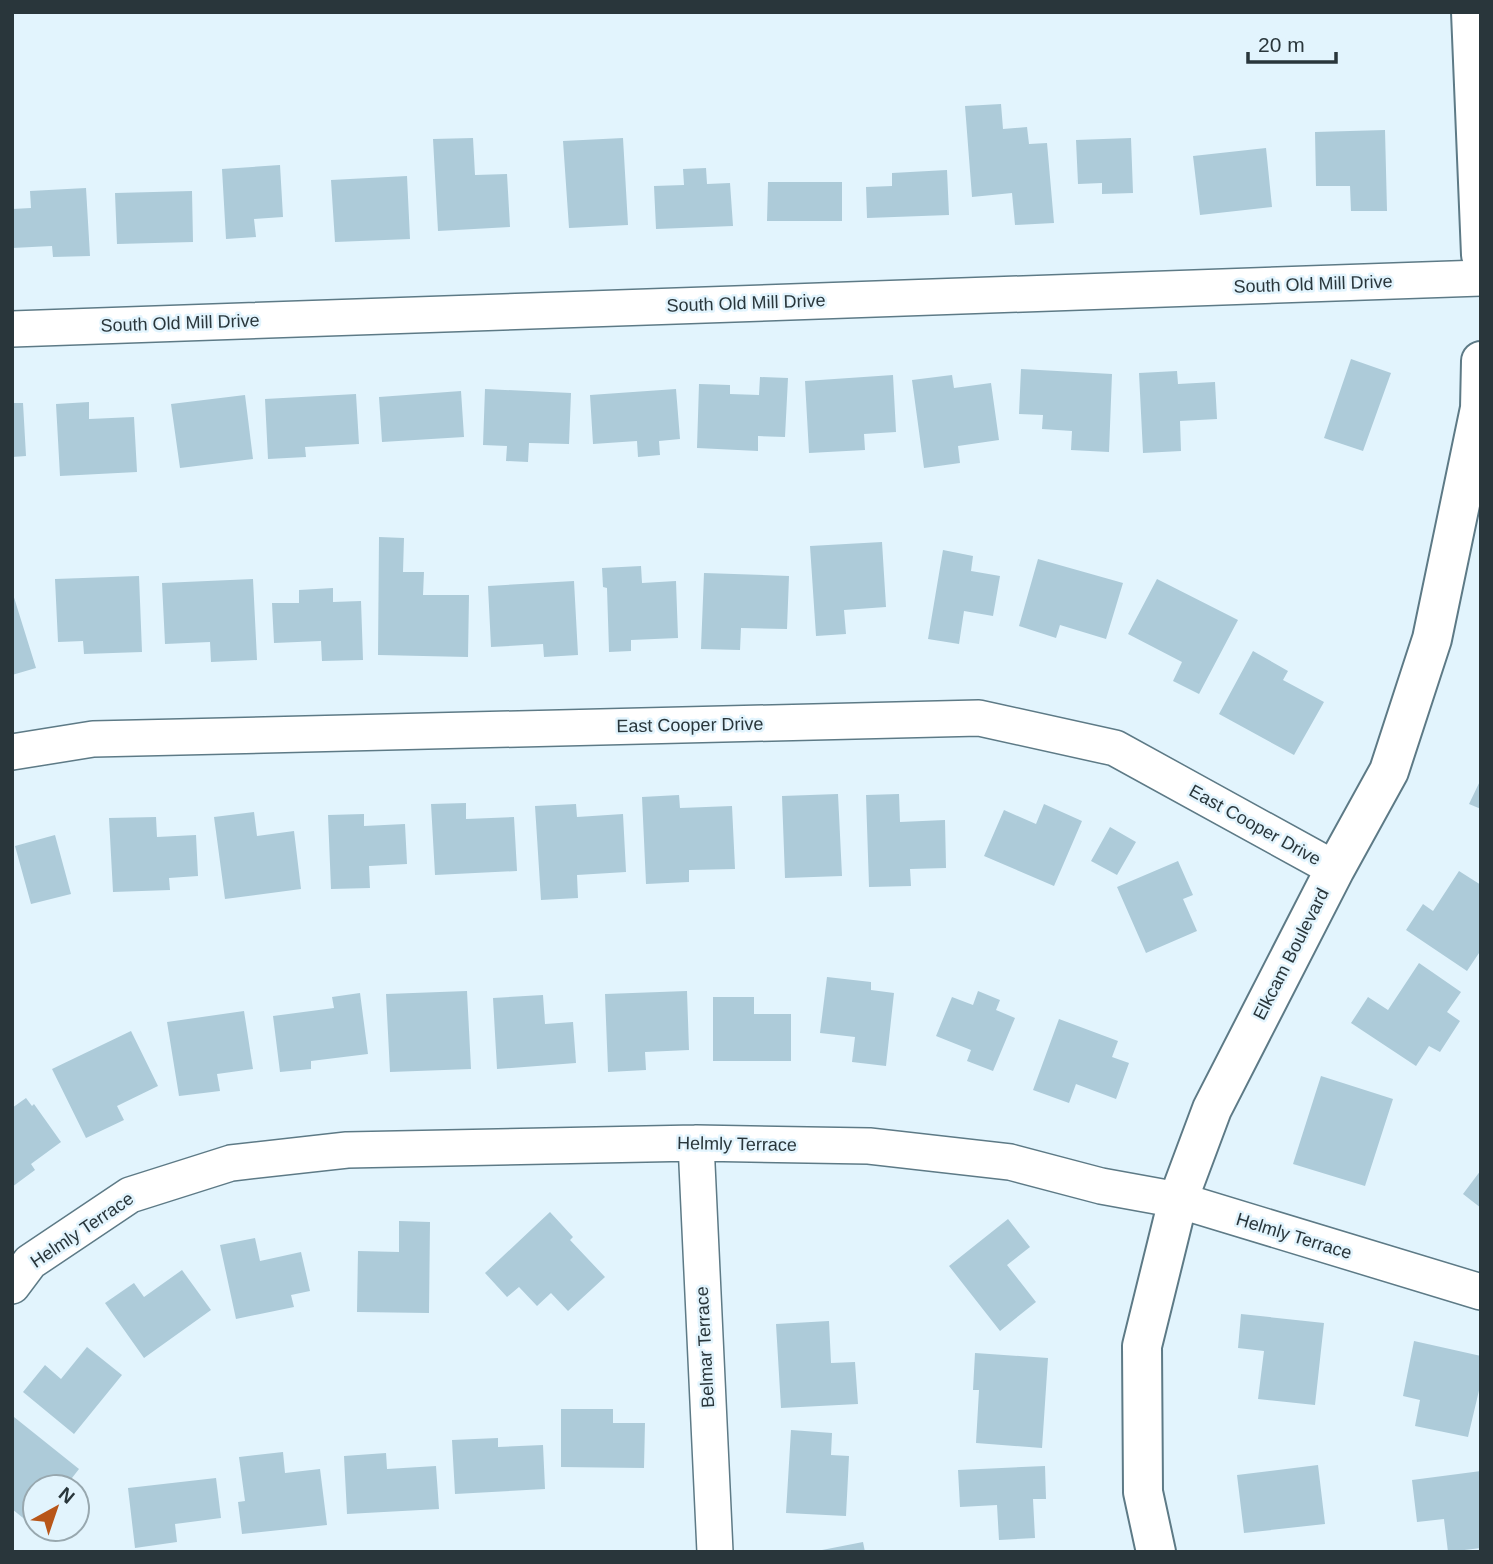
<svg xmlns="http://www.w3.org/2000/svg" width="1493" height="1564" font-family="Arial,sans-serif">
<style>
.building{fill:#adcbd9}
.lines{fill:none;stroke-linecap:round;stroke-linejoin:round}
.street-casing{stroke:#5d7a86;stroke-width:38}
.secondary-casing{stroke:#5d7a86;stroke-width:42}
.street{stroke:#fff;stroke-width:35}
.secondary{stroke:#fff;stroke-width:38}
.labels{text-anchor:middle;dominant-baseline:central;stroke-width:5;stroke-linejoin:round;paint-order:stroke}
.street-label{font-size:18px;fill:#29363b;stroke:#e2f4fd}
</style>
<rect width="100%" height="100%" fill="#e2f4fd"/>
<path class="building" d="M 1001,104 L 1003,129 L 1027,127 L 1029,144 L 1047,143 L 1054,223 L 1015,225 L 1012,193 L 972,197 L 965,106 Z
M 1385,130 L 1387,211 L 1351,211 L 1350,186 L 1316,186 L 1315,132 Z
M 473,138 L 475,175 L 507,174 L 510,227 L 438,231 L 433,139 Z
M 623,138 L 628,225 L 569,228 L 563,141 Z
M 1131,138 L 1133,193 L 1102,194 L 1102,183 L 1078,184 L 1076,140 Z
M 1266,148 L 1272,207 L 1200,215 L 1193,156 Z
M 280,165 L 283,217 L 254,219 L 256,237 L 226,239 L 222,169 Z
M 706,168 L 707,184 L 730,183 L 733,226 L 656,229 L 654,186 L 684,185 L 683,169 Z
M 947,170 L 949,215 L 867,218 L 866,187 L 892,186 L 892,173 Z
M 407,176 L 410,239 L 335,242 L 331,180 Z
M 768,182 L 842,182 L 842,221 L 767,221 Z
M 86,188 L 90,256 L 53,257 L 52,246 L 12,248 L 12,209 L 31,208 L 30,191 Z
M 192,191 L 193,242 L 117,244 L 115,193 Z
M 1351,359 L 1391,373 L 1363,451 L 1324,438 Z
M 1021,369 L 1112,374 L 1109,452 L 1071,450 L 1072,431 L 1042,429 L 1043,415 L 1019,414 Z
M 1177,371 L 1178,384 L 1215,382 L 1217,419 L 1180,421 L 1181,451 L 1143,453 L 1139,373 Z
M 893,375 L 896,432 L 864,434 L 865,450 L 809,453 L 805,381 Z
M 952,375 L 954,388 L 991,383 L 999,440 L 958,446 L 960,463 L 924,468 L 912,380 Z
M 760,377 L 788,378 L 785,437 L 758,436 L 758,451 L 697,448 L 699,384 L 730,385 L 730,394 L 759,395 Z
M 485,389 L 571,393 L 569,444 L 529,443 L 528,462 L 506,461 L 507,446 L 483,445 Z
M 676,389 L 680,439 L 659,441 L 660,455 L 638,457 L 637,441 L 593,444 L 590,395 Z
M 461,391 L 464,437 L 382,442 L 379,397 Z
M 356,394 L 359,444 L 305,447 L 306,457 L 268,459 L 265,399 Z
M 245,395 L 253,459 L 180,468 L 171,404 Z
M 89,402 L 89,419 L 134,417 L 137,472 L 60,476 L 56,404 Z
M 12,403 L 23,403 L 26,456 L 12,457 Z
M 379,537 L 404,538 L 403,572 L 424,572 L 423,595 L 469,595 L 468,657 L 378,655 Z
M 882,542 L 886,607 L 844,610 L 846,634 L 816,636 L 810,546 Z
M 943,550 L 973,556 L 971,571 L 1000,576 L 993,616 L 964,611 L 959,644 L 928,639 Z
M 1038,559 L 1123,583 L 1106,639 L 1060,625 L 1056,638 L 1019,626 Z
M 641,566 L 642,583 L 676,581 L 678,638 L 631,640 L 631,651 L 609,652 L 607,588 L 603,587 L 602,568 Z
M 704,573 L 789,576 L 787,629 L 741,628 L 740,650 L 701,649 Z
M 139,576 L 142,652 L 84,654 L 83,641 L 58,642 L 55,579 Z
M 253,579 L 257,660 L 211,662 L 210,642 L 165,644 L 162,583 Z
M 1157,579 L 1238,620 L 1199,694 L 1173,681 L 1182,662 L 1128,634 Z
M 574,581 L 578,655 L 544,657 L 543,644 L 491,647 L 488,586 Z
M 333,588 L 333,602 L 361,601 L 363,660 L 322,661 L 321,641 L 274,643 L 272,603 L 299,603 L 299,590 Z
M 12,591 L 36,668 L 12,675 Z
M 1253,651 L 1288,671 L 1283,680 L 1324,702 L 1294,755 L 1219,714 Z
M 1481,779 L 1481,809 L 1469,804 Z
M 838,794 L 842,876 L 785,878 L 782,796 Z
M 899,794 L 900,822 L 945,820 L 946,868 L 910,869 L 911,886 L 869,887 L 866,795 Z
M 679,795 L 680,808 L 732,806 L 735,869 L 689,870 L 689,882 L 646,884 L 642,797 Z
M 466,803 L 466,819 L 514,817 L 517,871 L 435,875 L 431,804 Z
M 576,804 L 577,817 L 623,814 L 626,872 L 577,875 L 578,898 L 541,900 L 535,806 Z
M 1044,804 L 1082,821 L 1054,886 L 984,856 L 1004,810 L 1036,824 Z
M 254,812 L 257,836 L 294,831 L 301,889 L 225,899 L 214,817 Z
M 364,814 L 364,826 L 405,824 L 407,864 L 369,866 L 370,888 L 331,889 L 328,815 Z
M 156,817 L 157,837 L 196,835 L 198,876 L 169,878 L 170,890 L 113,892 L 109,818 Z
M 1110,827 L 1136,842 L 1117,875 L 1091,861 Z
M 55,835 L 71,894 L 31,904 L 15,846 Z
M 1178,861 L 1193,895 L 1183,899 L 1197,931 L 1146,953 L 1117,887 Z
M 1459,871 L 1481,885 L 1481,950 L 1467,971 L 1406,930 L 1423,904 L 1433,911 Z
M 1419,963 L 1461,992 L 1447,1012 L 1460,1021 L 1440,1052 L 1429,1046 L 1416,1066 L 1351,1023 L 1368,997 L 1388,1010 Z
M 827,977 L 871,982 L 871,990 L 894,993 L 886,1066 L 852,1062 L 855,1037 L 820,1033 Z
M 467,991 L 471,1069 L 390,1072 L 386,994 Z
M 687,991 L 689,1050 L 645,1052 L 646,1070 L 608,1072 L 605,994 Z
M 978,991 L 1000,1000 L 996,1010 L 1015,1018 L 993,1071 L 967,1061 L 971,1050 L 936,1036 L 952,997 L 973,1005 Z
M 360,993 L 368,1054 L 311,1061 L 311,1069 L 280,1072 L 273,1016 L 334,1008 L 332,997 Z
M 543,995 L 545,1024 L 573,1022 L 576,1063 L 497,1069 L 493,998 Z
M 713,997 L 754,997 L 754,1014 L 791,1014 L 791,1061 L 713,1061 Z
M 244,1011 L 253,1069 L 217,1074 L 220,1091 L 179,1096 L 167,1022 Z
M 1059,1019 L 1118,1041 L 1112,1057 L 1129,1063 L 1116,1099 L 1076,1084 L 1069,1103 L 1033,1090 Z
M 131,1031 L 158,1086 L 117,1106 L 124,1120 L 86,1138 L 52,1069 Z
M 1321,1076 L 1393,1099 L 1365,1186 L 1293,1164 Z
M 26,1098 L 32,1106 L 34,1104 L 61,1142 L 31,1164 L 35,1170 L 12,1187 L 12,1108 Z
M 1481,1170 L 1481,1208 L 1463,1194 Z
M 550,1212 L 573,1237 L 570,1240 L 605,1277 L 568,1311 L 551,1293 L 537,1306 L 519,1287 L 507,1297 L 485,1273 Z
M 1008,1219 L 1030,1247 L 1007,1265 L 1036,1302 L 1000,1331 L 949,1266 Z
M 399,1221 L 430,1222 L 429,1313 L 357,1312 L 358,1251 L 399,1252 Z
M 255,1238 L 260,1261 L 301,1252 L 310,1291 L 291,1295 L 294,1307 L 236,1319 L 220,1245 Z
M 182,1270 L 211,1310 L 144,1358 L 105,1303 L 134,1283 L 144,1297 Z
M 1241,1314 L 1324,1323 L 1315,1405 L 1258,1399 L 1264,1351 L 1238,1348 Z
M 829,1321 L 831,1363 L 855,1362 L 858,1404 L 781,1408 L 776,1324 Z
M 1414,1341 L 1481,1356 L 1481,1382 L 1468,1437 L 1415,1426 L 1420,1400 L 1403,1396 Z
M 87,1347 L 122,1375 L 74,1434 L 23,1392 L 45,1365 L 61,1379 Z
M 975,1353 L 1048,1358 L 1042,1448 L 976,1443 L 979,1390 L 973,1390 Z
M 561,1409 L 613,1409 L 613,1423 L 645,1423 L 644,1468 L 561,1467 Z
M 14,1417 L 79,1469 L 65,1487 L 35,1487 L 33,1526 L 12,1509 Z
M 791,1430 L 832,1433 L 831,1455 L 849,1456 L 846,1516 L 786,1513 Z
M 498,1438 L 498,1447 L 543,1445 L 545,1489 L 455,1494 L 452,1440 Z
M 283,1452 L 285,1473 L 320,1469 L 327,1525 L 242,1534 L 238,1502 L 245,1501 L 239,1457 Z
M 386,1453 L 387,1469 L 436,1466 L 439,1509 L 347,1514 L 344,1456 Z
M 1318,1465 L 1325,1524 L 1244,1533 L 1237,1475 Z
M 1045,1466 L 1046,1499 L 1033,1499 L 1035,1538 L 999,1540 L 997,1505 L 960,1507 L 958,1470 Z
M 1481,1471 L 1481,1548 L 1448,1552 L 1444,1519 L 1417,1522 L 1412,1480 Z
M 216,1478 L 221,1518 L 175,1524 L 177,1542 L 135,1548 L 128,1488 Z
M 863,1542 L 865,1552 L 822,1552 L 822,1550 Z"/>
<g class="lines">
<g class="street-casing">
<path id="street" d="M 12,329 L 1481,278
M 12,752 L 93,739 L 979,718 L 1115,748 L 1335,869
M 696,1143 L 715,1552
M 12,1286 L 30,1262 L 130,1195 L 231,1163 L 347,1150 L 696,1143 L 869,1146 L 1010,1162 L 1101,1186 L 1178,1200 L 1481,1292"/>
</g>
<g class="secondary-casing">
<path id="secondary" d="M 1471,12 L 1481,255
M 1156,1552 L 1143,1492 L 1142,1346 L 1178,1200 L 1212,1109 L 1335,869 L 1389,771 L 1432,639 L 1480,408 L 1481,361"/>
</g>
<use href="#street" class="street"/>
<use href="#secondary" class="secondary"/>
</g>
<g class="labels">
<g class="street-label">
<text transform="translate(1313 284) rotate(-2)">South Old Mill Drive</text>
<text transform="translate(746 303) rotate(-2)">South Old Mill Drive</text>
<text transform="translate(180 323) rotate(-2)">South Old Mill Drive</text>
<text transform="translate(690 725) rotate(-1)">East Cooper Drive</text>
<text transform="translate(1255 825) rotate(29)">East Cooper Drive</text>
<text transform="translate(1291 954) rotate(-63)">Elkcam Boulevard</text>
<text transform="translate(737 1144) rotate(1)">Helmly Terrace</text>
<text transform="translate(82 1230) rotate(-34)">Helmly Terrace</text>
<text transform="translate(1294 1236) rotate(17)">Helmly Terrace</text>
<text transform="translate(705 1347) rotate(-93)">Belmar Terrace</text>
</g>
</g>
<rect width="1493" height="1564" fill="none" stroke="#29363b" stroke-width="28"/>
<g transform="translate(56 1508) rotate(40)"><circle r="33" fill="#e2f4fd" stroke="#98a8af" stroke-width="2"/>
<path d="M0-5L12 26L0 18L-12 26Z" fill="#b85619"/>
<text y="-10" font-size="19" font-weight="bold" text-anchor="middle" fill="#29363b">N</text>
</g>
<path d="M1248 52v10h88v-10" fill="none" stroke="#29363b" stroke-width="3.5"/>
<text x="1258" y="52" font-size="21" fill="#29363b" stroke="#e2f4fd" stroke-width="5" paint-order="stroke">20 m</text>
</svg>
